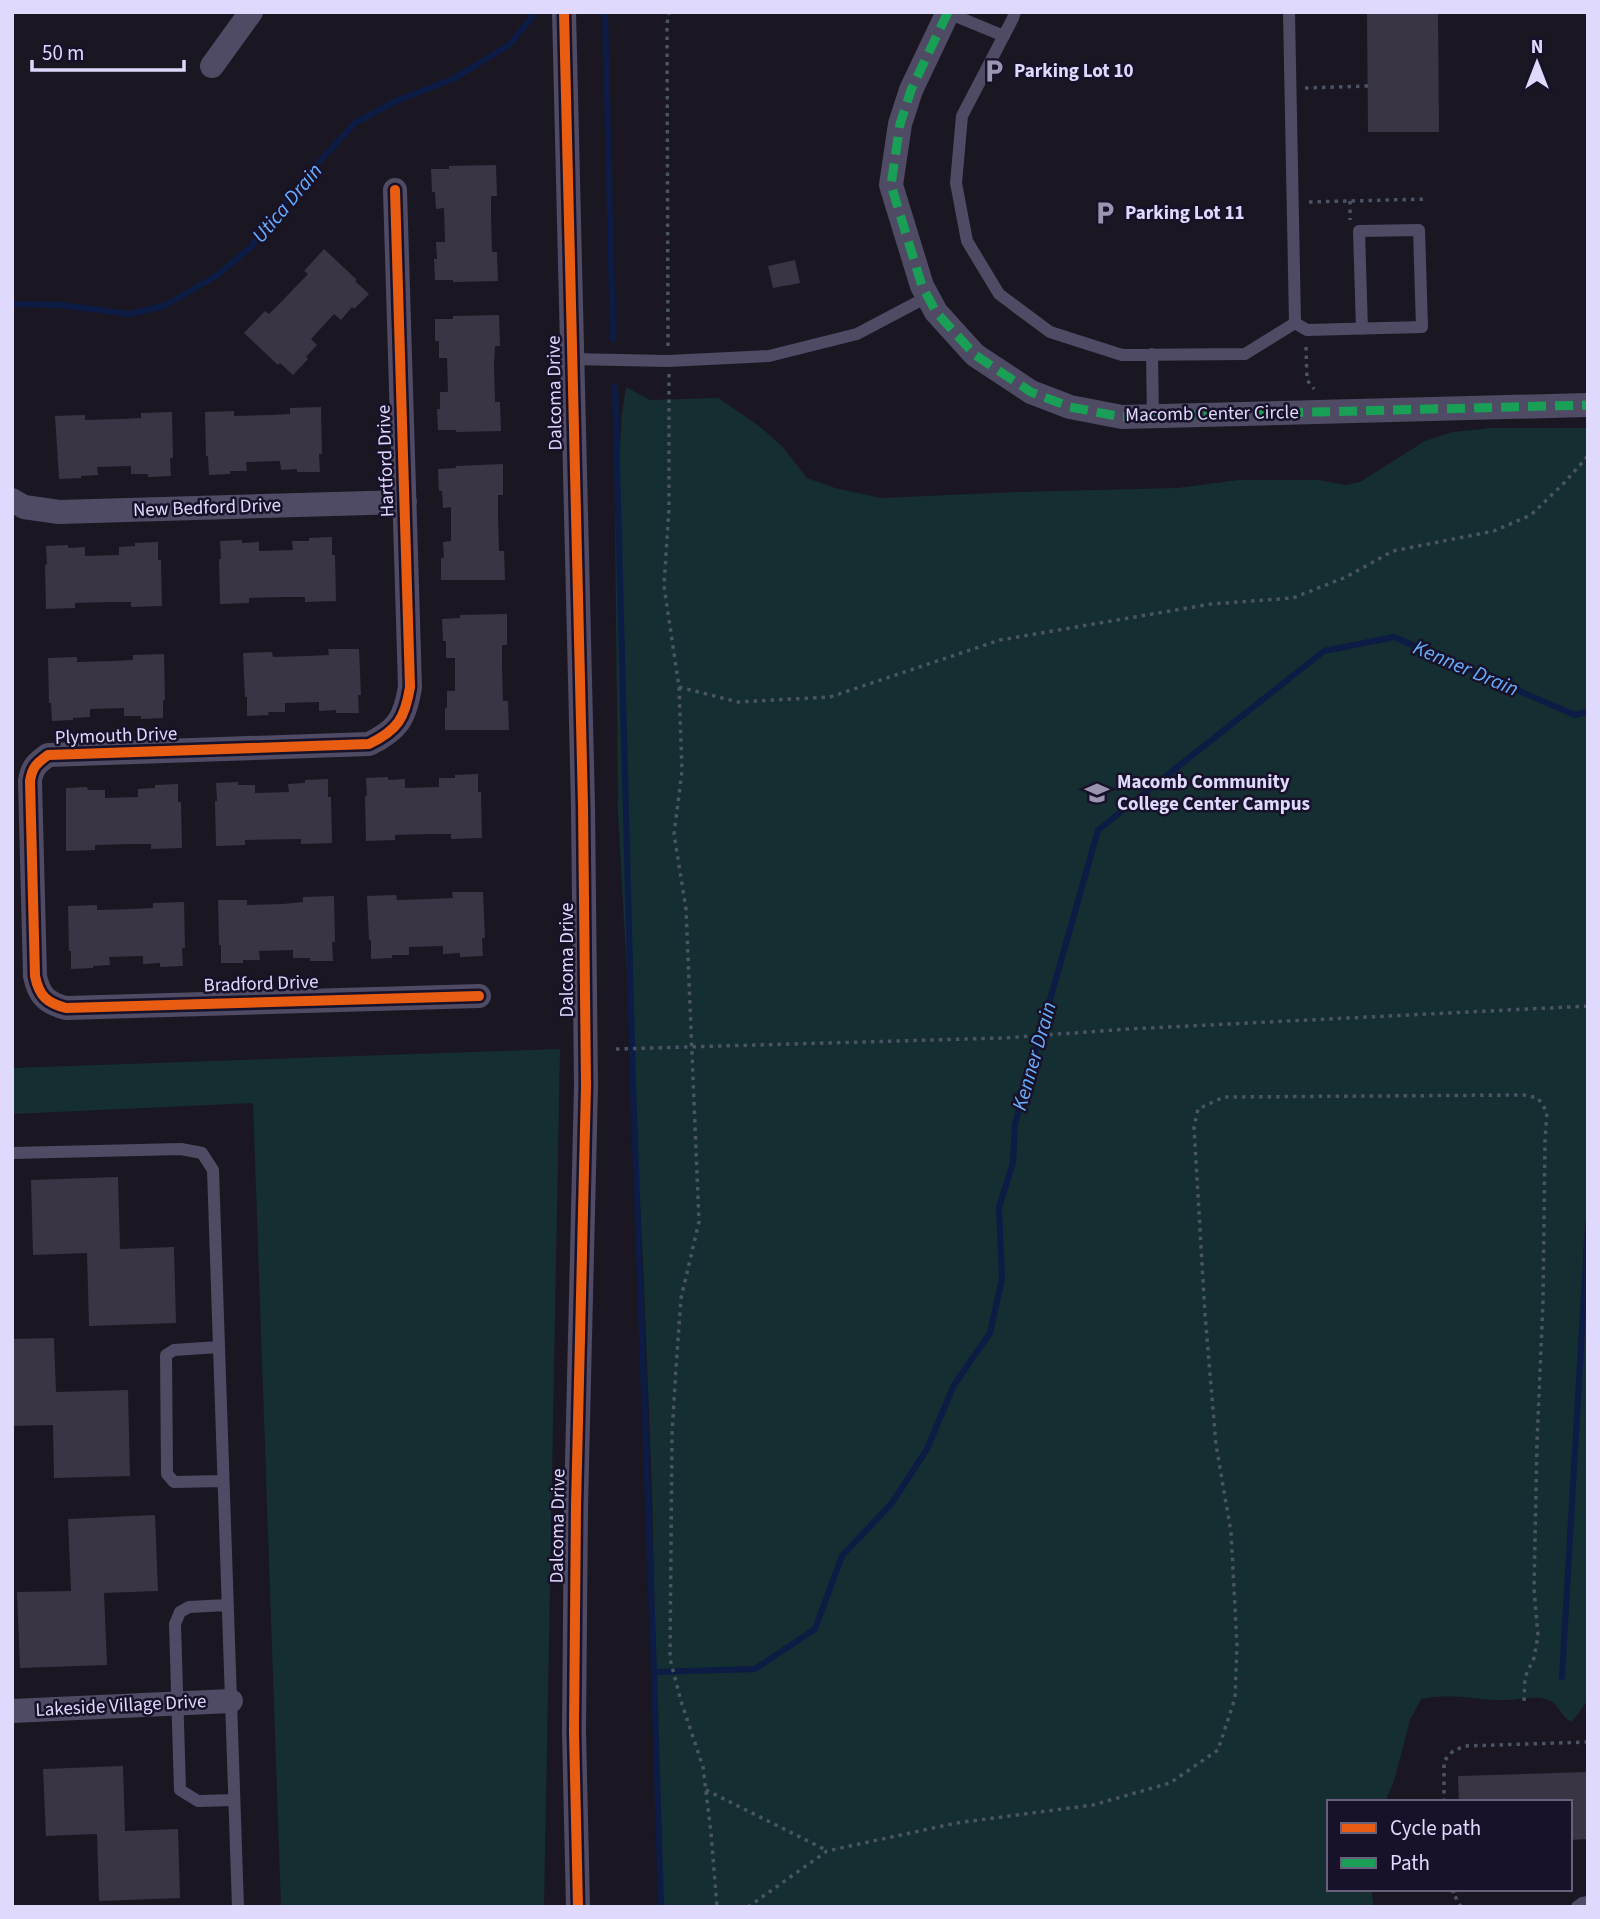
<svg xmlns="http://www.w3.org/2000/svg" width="1600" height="1919" font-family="'Source Sans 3',sans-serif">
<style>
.green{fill:#152e31}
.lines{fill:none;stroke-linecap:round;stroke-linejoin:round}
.stream{stroke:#0c1c44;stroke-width:6}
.building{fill:#393545}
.path{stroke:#4a5464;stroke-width:3.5;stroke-dasharray:3.5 5;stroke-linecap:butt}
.service{stroke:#4f4b64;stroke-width:12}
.minor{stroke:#4f4b64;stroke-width:24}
.quiet{stroke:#1a9f57;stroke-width:9;stroke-dasharray:18 9;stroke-linecap:butt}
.cycleway-casing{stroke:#171129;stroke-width:15}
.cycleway{stroke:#e95d12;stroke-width:10}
.labels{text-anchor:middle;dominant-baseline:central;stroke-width:5;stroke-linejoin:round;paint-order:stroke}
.poi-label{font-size:19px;font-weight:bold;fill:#e0d9fe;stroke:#171129;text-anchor:start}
.street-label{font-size:19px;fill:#e0d9fe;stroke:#171129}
.water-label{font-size:21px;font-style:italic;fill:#69adfd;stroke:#171129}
</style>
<rect width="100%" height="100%" fill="#1a1723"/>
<path class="green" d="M 626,387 L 650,400 L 718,398 L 759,426 L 782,446 L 807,478 L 835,488 L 881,498 L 1018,492 L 1177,488 L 1239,480 L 1319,480 L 1346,485 L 1360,482 L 1425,441 L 1453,432 L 1491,428 L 1588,428 L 1588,1700 L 1572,1722 C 1561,1718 1559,1704 1549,1700 C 1536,1695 1518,1700 1504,1700 C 1476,1700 1449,1692 1421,1699 L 1410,1720 L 1394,1781 L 1385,1802 L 1329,1802 L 1329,1889 L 1371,1889 L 1374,1907 L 661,1907 L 652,1491 L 643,1261 L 618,813 L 615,520 L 622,413 Z
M 560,1049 L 544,1907 L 281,1907 L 253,1103 L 12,1114 L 12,1068 Z"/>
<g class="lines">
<path class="stream" d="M 605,12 L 613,339
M 12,304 L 61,305 L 129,314 L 164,306 L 216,276 L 250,248 L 305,177 L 355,123 L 396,101 L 453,79 L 509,45 L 533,16
M 615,387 L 633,1085 L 654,1672 L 661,1907
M 654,1672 L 755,1669 L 815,1629 L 842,1556 L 892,1503 L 927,1449 L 954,1385 L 990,1333 L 1002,1279 L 999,1207 L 1013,1163 L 1015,1124 L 1098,830 L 1324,651 L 1394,637 L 1575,715 L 1588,712
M 1562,1677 L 1588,1224"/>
</g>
<path class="building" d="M 1367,12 L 1438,12 L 1439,132 L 1368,132 Z
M 496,165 L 497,196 L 491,196 L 491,216 L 492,252 L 497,252 L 498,281 L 453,282 L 453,280 L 435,280 L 434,259 L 437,259 L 436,242 L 445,242 L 444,208 L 436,209 L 435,192 L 432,192 L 431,169 L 449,169 L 449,166 Z
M 324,249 L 357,280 L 355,281 L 369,294 L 354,309 L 352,307 L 341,320 L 334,314 L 311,339 L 317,345 L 306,357 L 308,359 L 293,375 L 280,363 L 278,365 L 244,333 L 265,311 L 269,314 L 283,300 L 308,274 L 304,271 Z
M 795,260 L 800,283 L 773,288 L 768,266 Z
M 499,315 L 500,346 L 495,346 L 494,366 L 495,402 L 500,402 L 501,431 L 456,432 L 456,430 L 438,430 L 437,409 L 440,409 L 440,392 L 448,392 L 447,358 L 439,358 L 439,341 L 435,341 L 435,319 L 453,319 L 453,316 Z
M 321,407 L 322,454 L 319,454 L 320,472 L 297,472 L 297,469 L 281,470 L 280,461 L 246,462 L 247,471 L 230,471 L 230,474 L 209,475 L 208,456 L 206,456 L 205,412 L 234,411 L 234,416 L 270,415 L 290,414 L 290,408 Z
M 172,412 L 173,458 L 170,458 L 171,476 L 148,477 L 148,474 L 131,474 L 131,466 L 97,467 L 98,475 L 81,476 L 81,478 L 59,479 L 55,416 L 85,415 L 85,420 L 121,419 L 141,418 L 141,413 Z
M 503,464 L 503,495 L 498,495 L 498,516 L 499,551 L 504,551 L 505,580 L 441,580 L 441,558 L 444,558 L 443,542 L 451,541 L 451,507 L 443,508 L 442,491 L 439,491 L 438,469 L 456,468 L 456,466 Z
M 332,537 L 332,555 L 335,555 L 336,601 L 305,602 L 305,597 L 285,597 L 249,598 L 249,603 L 220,604 L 219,559 L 221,559 L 220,541 L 242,540 L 242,543 L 259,542 L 259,551 L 293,550 L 292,541 L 309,541 L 309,538 Z
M 158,542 L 158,560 L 161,560 L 162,606 L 131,607 L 131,602 L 111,602 L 75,603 L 75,608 L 46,609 L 45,565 L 47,564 L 46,546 L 68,545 L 68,548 L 85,547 L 85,556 L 119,555 L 119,547 L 135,546 L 135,543 Z
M 507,614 L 507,645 L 502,645 L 502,665 L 503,701 L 508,701 L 509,730 L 445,730 L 445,708 L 447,708 L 447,691 L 455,691 L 455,658 L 446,658 L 446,641 L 443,641 L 442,619 L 460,618 L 460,615 Z
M 328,649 L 359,649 L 361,695 L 358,695 L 359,713 L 336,713 L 336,710 L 319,711 L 319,702 L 285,703 L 285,712 L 268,712 L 269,715 L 247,716 L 247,697 L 245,697 L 243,653 L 272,652 L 273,657 L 308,656 L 329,655 Z
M 164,654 L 165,700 L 163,700 L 163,718 L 141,719 L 141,716 L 124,716 L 124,708 L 90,709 L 90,717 L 73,718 L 73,720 L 52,721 L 51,703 L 49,703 L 48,658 L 77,657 L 77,662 L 113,661 L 133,660 L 133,655 Z
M 478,774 L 478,792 L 481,792 L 482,838 L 451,839 L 451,834 L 431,834 L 395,835 L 395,840 L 366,841 L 365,796 L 367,796 L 366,778 L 388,777 L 388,780 L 405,779 L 405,788 L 439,787 L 439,778 L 455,778 L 455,775 Z
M 328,779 L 328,797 L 331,797 L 332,843 L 301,844 L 301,839 L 245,840 L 245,845 L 216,846 L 215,801 L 217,801 L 216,783 L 238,782 L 238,785 L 255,785 L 255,793 L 289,792 L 288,784 L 305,783 L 305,780 Z
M 178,784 L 178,802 L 181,802 L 182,848 L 151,849 L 151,844 L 131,844 L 95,845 L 95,850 L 66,851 L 66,788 L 87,787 L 88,790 L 105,790 L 105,798 L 138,797 L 138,789 L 155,788 L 155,785 Z
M 452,892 L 483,892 L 485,938 L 482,938 L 483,956 L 460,957 L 460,953 L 443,954 L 443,946 L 409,947 L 409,955 L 392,955 L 392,958 L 371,959 L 371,940 L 369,940 L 367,896 L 396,895 L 397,900 L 432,899 L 453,898 Z
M 334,896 L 335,942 L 332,942 L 333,961 L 310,961 L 310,958 L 293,958 L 293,950 L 259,951 L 260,960 L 243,960 L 243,963 L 221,963 L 221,945 L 219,945 L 218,900 L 247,900 L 247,905 L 283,904 L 303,902 L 303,897 Z
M 184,902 L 185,948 L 182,948 L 183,966 L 160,967 L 160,963 L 143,964 L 143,956 L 109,957 L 110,965 L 93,966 L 93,968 L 71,969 L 71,951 L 69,951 L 68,906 L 97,905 L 97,910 L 132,909 L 153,908 L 153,903 Z
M 118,1177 L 120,1249 L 174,1247 L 176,1323 L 89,1326 L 87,1253 L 33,1255 L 31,1180 Z
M 54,1338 L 56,1392 L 128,1390 L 130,1476 L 54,1478 L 53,1425 L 12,1426 L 12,1339 Z
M 155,1515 L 158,1591 L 104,1593 L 107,1665 L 20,1668 L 17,1592 L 71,1591 L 68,1519 Z
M 123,1766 L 125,1831 L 178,1829 L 180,1898 L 99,1901 L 97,1834 L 46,1836 L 43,1769 Z
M 1588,1772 L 1588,1839 L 1570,1840 L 1570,1802 L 1459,1802 L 1458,1776 Z"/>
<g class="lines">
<path class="path" d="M 1305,88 L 1368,86
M 1350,201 L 1350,220
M 1309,202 L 1428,199
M 668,346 L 667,24 L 669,12
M 1306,347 L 1307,380 L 1314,389
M 669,374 L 669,508 L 664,586 L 679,687 L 682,771 L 674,834 L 686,909 L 699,1222 L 681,1298 L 676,1368 L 672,1435 L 670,1659 L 681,1701 L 703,1767 L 711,1833 L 717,1907
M 679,687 L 738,702 L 830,697 L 1000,640 L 1211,604 L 1293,598 L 1346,577 L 1393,551 L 1494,531 L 1531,515 L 1564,483 L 1588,456
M 616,1049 L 1003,1038 L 1129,1029 L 1588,1006
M 706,1790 L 826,1850
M 1444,1802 L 1444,1761 L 1453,1751 L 1465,1746 L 1588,1742
M 1451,1889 L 1461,1907
M 1452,1892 L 1459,1889
M 748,1907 L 827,1851 L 956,1823 L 1093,1805 L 1170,1783 L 1218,1750 L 1235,1698 L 1237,1645 L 1231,1532 L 1216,1445 L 1205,1314 L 1194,1127 L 1198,1109 L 1224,1097 L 1524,1095 L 1538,1098 L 1547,1112 L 1545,1141 L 1543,1302 L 1537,1442 L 1534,1589 L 1538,1635 L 1534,1658 L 1525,1677 L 1524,1702"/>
<path class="service" d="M 1015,12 L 1013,18 L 962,116 L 956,183 L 967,241 L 999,294 L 1050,332 L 1122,355 L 1245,354 L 1295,323 L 1289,12
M 948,13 L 1004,36
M 1295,323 L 1307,330 L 1422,327 L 1419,230 L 1359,231 L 1362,329
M 1152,354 L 1153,417
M 571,359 L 668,361 L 769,356 L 857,334 L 927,297
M 12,1153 L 181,1149 L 202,1153 L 213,1170 L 238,1907
M 219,1347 L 174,1350 L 166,1355 L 167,1474 L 174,1482 L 223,1481
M 227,1605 L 189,1607 L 180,1612 L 175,1624 L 180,1790 L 198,1801 L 234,1800
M 1577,1907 L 1582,1903 L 1588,1902"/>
<path class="minor" d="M 564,12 L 583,806 L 586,1086 L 576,1506 L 574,1731 L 578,1907
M 948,12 L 911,90 L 900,124 L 891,185 L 922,286 L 936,312 L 975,355 L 1031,392 L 1070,407 L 1122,417 L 1588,405
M 212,66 L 251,12
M 395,190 L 410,687 C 405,718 398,730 369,744 L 48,755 C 37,763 32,767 30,781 L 35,976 C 39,996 47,1003 66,1008 L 479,996
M 12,500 L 24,507 L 59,512 L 405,502
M 12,1711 L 231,1701"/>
<path class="quiet" d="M 948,12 L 911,90 L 900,124 L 891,185 L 922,286 L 936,312 L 975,355 L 1031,392 L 1070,407 L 1122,417 L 1588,405"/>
<g class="cycleway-casing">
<path id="cycleway" d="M 564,12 L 583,806 L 586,1086 L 576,1506 L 574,1731 L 578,1907
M 395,190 L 410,687 C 405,718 398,730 369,744 L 48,755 C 37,763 32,767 30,781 L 35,976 C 39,996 47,1003 66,1008 L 479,996"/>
</g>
<use href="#cycleway" class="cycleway"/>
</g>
<defs>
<g id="parking-bare" transform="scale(1.89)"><path d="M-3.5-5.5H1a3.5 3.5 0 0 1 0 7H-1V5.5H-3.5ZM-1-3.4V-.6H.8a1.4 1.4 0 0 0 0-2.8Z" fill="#9b95b1" stroke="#171129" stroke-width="2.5" paint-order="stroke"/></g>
<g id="university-bare" transform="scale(1.89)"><path d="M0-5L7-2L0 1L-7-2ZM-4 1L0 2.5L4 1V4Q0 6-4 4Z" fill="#9b95b1" stroke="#171129" stroke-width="2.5" paint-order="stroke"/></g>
</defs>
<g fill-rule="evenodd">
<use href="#parking-bare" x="994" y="71"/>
<use href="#parking-bare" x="1105" y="213"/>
<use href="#university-bare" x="1097" y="793"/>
</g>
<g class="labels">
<g class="poi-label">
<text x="1014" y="71">Parking Lot 10</text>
<text x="1125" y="213">Parking Lot 11</text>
<text x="1117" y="782">Macomb Community<tspan x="1117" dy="22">College Center Campus</tspan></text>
</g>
<g class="street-label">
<text transform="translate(555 393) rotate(-91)">Dalcoma Drive</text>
<text transform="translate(1212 414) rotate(-1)">Macomb Center Circle</text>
<text transform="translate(386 461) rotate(-92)">Hartford Drive</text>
<text transform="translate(207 508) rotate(-2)">New Bedford Drive</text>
<text transform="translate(116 736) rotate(-2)">Plymouth Drive</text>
<text transform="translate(567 960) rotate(-90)">Dalcoma Drive</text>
<text transform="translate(261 984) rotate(-2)">Bradford Drive</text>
<text transform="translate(558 1526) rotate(-89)">Dalcoma Drive</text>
<text transform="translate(121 1706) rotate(-3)">Lakeside Village Drive</text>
</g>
<g class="water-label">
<text transform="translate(287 203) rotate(-50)">Utica Drain</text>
<text transform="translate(1466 668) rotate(23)">Kenner Drain</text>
<text transform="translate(1034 1056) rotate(-74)">Kenner Drain</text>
</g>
</g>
<rect width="1600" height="1919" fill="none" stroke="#e0d9fe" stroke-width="28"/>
<rect x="1327" y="1800" width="245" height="91" fill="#171129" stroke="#67617e" stroke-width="2"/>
<rect x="1341" y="1823" width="35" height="10" fill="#e95d12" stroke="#67617e" stroke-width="2"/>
<text x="1390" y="1835" font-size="21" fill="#e0d9fe">Cycle path</text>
<rect x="1341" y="1858" width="35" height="10" fill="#1a9f57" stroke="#67617e" stroke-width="2"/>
<text x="1390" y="1870" font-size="21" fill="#e0d9fe">Path</text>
<g transform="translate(1537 63)" stroke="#171129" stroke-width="5" paint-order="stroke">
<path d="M0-5L12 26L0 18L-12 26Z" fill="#e0d9fe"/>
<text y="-10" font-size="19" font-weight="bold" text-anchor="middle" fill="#e0d9fe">N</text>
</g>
<path d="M32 60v10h152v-10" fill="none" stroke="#e0d9fe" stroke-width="3.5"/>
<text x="42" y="60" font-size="21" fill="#e0d9fe" stroke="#171129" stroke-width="5" paint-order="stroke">50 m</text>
</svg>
